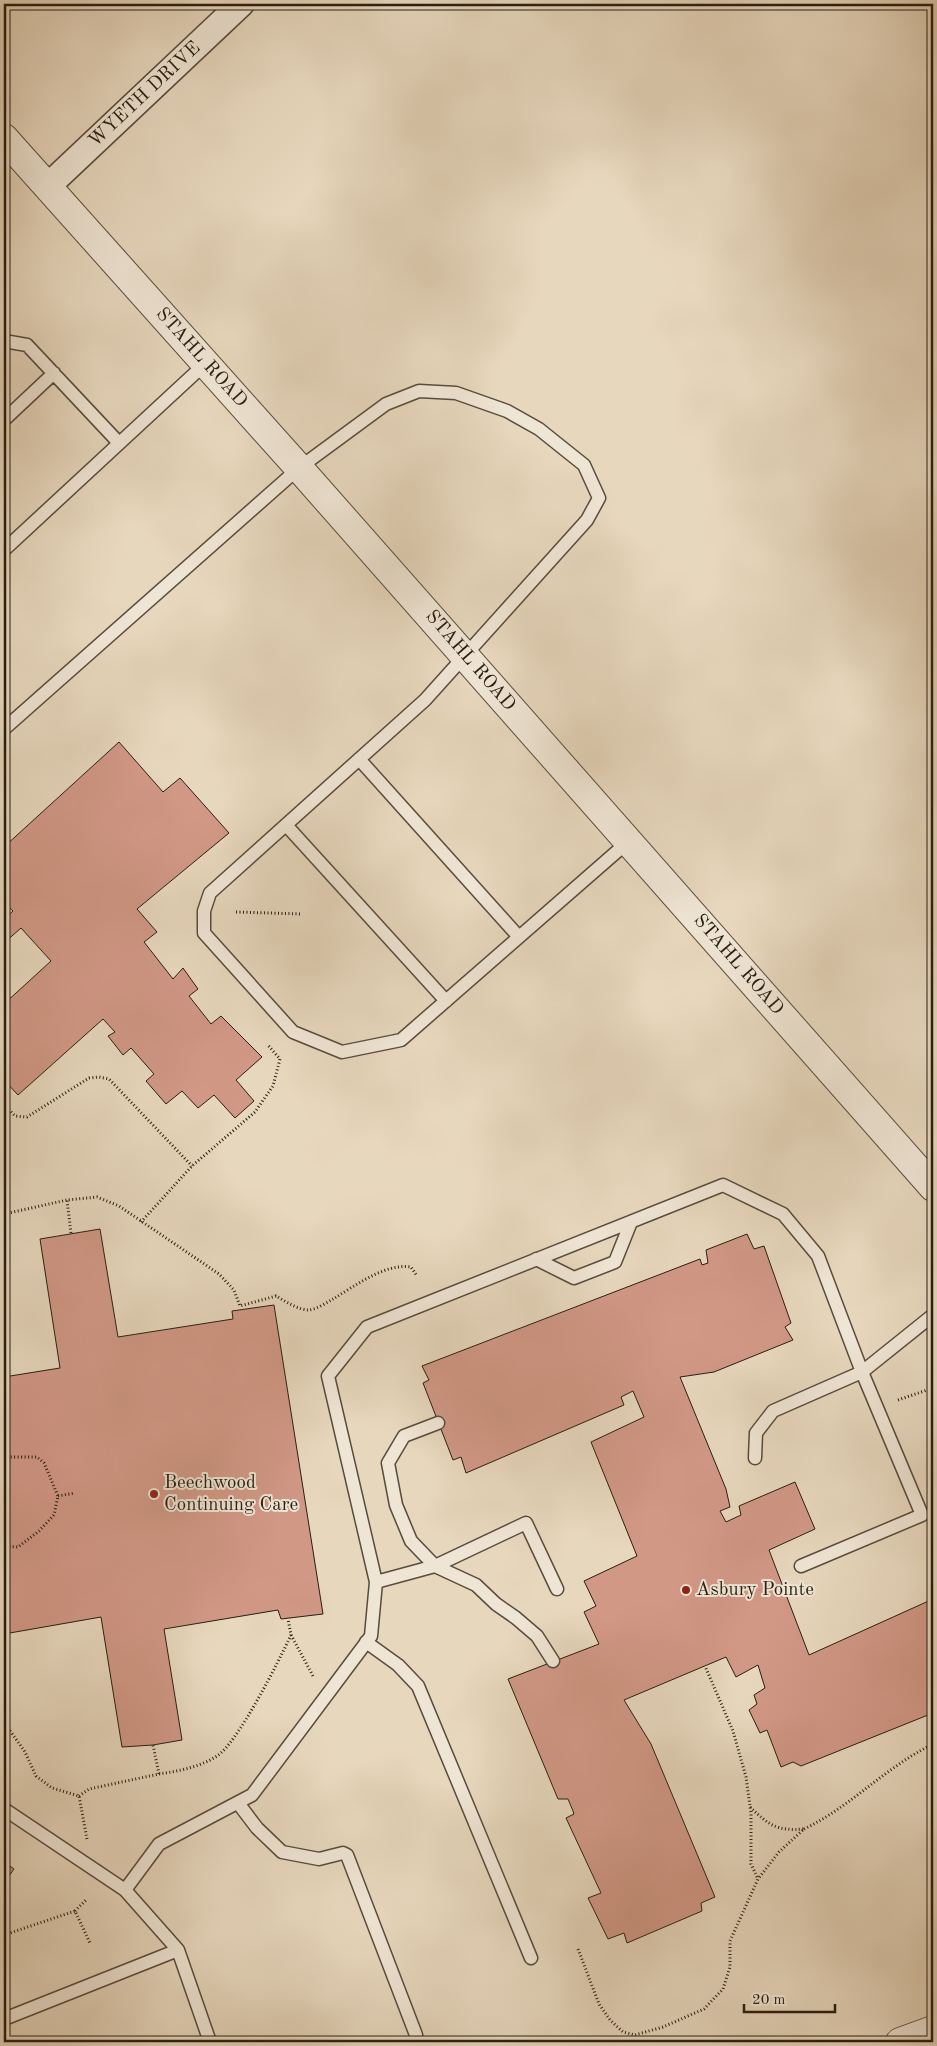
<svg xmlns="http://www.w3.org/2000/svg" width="937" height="2046" font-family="'Old Standard TT',serif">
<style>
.building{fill:#d19886;stroke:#281e12}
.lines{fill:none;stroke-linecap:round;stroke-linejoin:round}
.service-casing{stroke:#584c3d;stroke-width:15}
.minor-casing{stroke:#584c3d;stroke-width:28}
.tertiary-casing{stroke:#584c3d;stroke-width:30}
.path{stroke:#281e12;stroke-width:3;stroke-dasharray:1 2.5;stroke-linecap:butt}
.service{stroke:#efe5d4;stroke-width:12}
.minor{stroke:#efe5d4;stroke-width:25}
.tertiary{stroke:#efe5d4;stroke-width:28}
.poi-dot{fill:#8f2418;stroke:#efe5d4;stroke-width:2}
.labels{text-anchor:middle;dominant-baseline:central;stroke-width:4;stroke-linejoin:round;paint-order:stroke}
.street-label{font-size:19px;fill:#281e12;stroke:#efe5d4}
.poi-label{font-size:19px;fill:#281e12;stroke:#efe5d4;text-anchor:start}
</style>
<rect width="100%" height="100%" fill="#e7d7bd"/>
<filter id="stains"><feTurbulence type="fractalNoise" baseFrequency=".004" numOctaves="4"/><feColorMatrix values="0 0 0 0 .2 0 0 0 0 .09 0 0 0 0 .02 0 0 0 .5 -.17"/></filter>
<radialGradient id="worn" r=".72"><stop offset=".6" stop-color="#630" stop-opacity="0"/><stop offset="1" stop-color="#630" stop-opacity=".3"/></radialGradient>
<path class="building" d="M 119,742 L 163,792 L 180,778 L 229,833 L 137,909 L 157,932 L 144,942 L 173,979 L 183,968 L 198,989 L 189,996 L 211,1024 L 221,1016 L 262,1057 L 236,1080 L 254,1101 L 235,1118 L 214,1095 L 198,1108 L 182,1091 L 166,1104 L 146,1081 L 154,1074 L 131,1048 L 123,1055 L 108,1036 L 115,1032 L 103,1019 L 18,1095 L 4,1080 L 4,1004 L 51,961 L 21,928 L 4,943 L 4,919 L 13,911 L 4,902 L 4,847 Z
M 100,1229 L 118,1337 L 233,1319 L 232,1311 L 274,1305 L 323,1614 L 281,1619 L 278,1610 L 164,1629 L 182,1740 L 153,1745 L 122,1747 L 101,1617 L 4,1634 L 4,1377 L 60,1368 L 40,1239 Z
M 747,1234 L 754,1249 L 764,1246 L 791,1323 L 785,1327 L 793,1340 L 714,1372 L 680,1377 L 726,1489 L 730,1507 L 720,1511 L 726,1522 L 741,1515 L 739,1506 L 795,1482 L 815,1529 L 769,1550 L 809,1655 L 933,1599 L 933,1713 L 801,1766 L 793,1762 L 781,1767 L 767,1730 L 760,1733 L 749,1710 L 757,1704 L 754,1695 L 765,1688 L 758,1665 L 736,1677 L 726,1657 L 624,1700 L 651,1744 L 715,1897 L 701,1903 L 702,1911 L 627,1943 L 624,1933 L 608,1939 L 588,1898 L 601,1893 L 566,1818 L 574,1814 L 573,1811 L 568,1799 L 558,1799 L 508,1679 L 599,1644 L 584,1612 L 596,1606 L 584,1581 L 637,1556 L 591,1442 L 644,1417 L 633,1391 L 621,1397 L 624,1405 L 466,1473 L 461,1457 L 453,1460 L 423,1383 L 429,1380 L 422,1366 L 700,1259 L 702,1265 L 708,1263 L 706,1250 Z
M 4,1862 L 14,1869 L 4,1883 Z"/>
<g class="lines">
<g class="service-casing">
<path id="service" d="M 4,341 L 27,345 L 119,443
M 4,420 L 54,373
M 4,550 L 206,363
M 4,729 L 299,468 L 386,404 L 419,391 L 456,393 L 507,411 L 539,429 L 584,465 L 599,498 L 587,520 L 425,700 L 210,893 L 204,911 L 204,933 L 293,1032 L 342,1052 L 401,1040 L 629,841
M 359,759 L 519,937
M 286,825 L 446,1001
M 536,1259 L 574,1278 L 615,1262 L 631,1222
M 438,1423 L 404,1436 L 388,1463 L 396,1505 L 411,1541 L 435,1566 L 476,1585 L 496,1604 L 516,1618 L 537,1636 L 553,1661
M 755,1458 L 756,1433 L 773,1411 L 862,1372 L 933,1315
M 376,1582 L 435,1566 L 526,1523 L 557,1589
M 366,1642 L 398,1665 L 418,1686 L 531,1958
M 238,1803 L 257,1828 L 282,1852 L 319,1859 L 343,1853 L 347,1855 L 416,2035
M 4,1809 L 125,1890
M 178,1950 L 125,1890 L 159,1844 L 252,1795 L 371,1636 L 376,1582 L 328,1376 L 367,1327 L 723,1185 L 783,1214 L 818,1256 L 862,1372 L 922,1515 L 801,1566
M 4,2019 L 178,1950 L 210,2042"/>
</g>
<g class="minor-casing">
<path id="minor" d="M 48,186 L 241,4"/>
</g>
<g class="tertiary-casing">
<path id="tertiary" d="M 4,138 L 299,468 L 933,1187
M 900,2042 L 933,2030"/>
</g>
<path class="path" d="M 236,912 L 302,914
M 4,1104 L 15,1116 L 27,1117 L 89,1078 L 99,1077 L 109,1079 L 192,1166
M 4,1214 L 67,1200
M 141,1222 L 192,1166 L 255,1112 L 273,1086 L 280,1059 L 267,1044
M 71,1233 L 67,1200 L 97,1197 L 119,1206 L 219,1274 L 234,1290 L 240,1306 L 276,1296 C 285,1301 298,1310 309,1310 C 317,1309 326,1303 333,1299 C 355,1286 385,1263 411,1267 L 417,1276
M 4,1290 L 4,1304
M 898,1400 L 933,1388
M 4,1459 L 9,1457 L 37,1457 L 44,1463 L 58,1496 L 54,1515 L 39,1531 L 18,1547 L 4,1546
M 58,1496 L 75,1493
M 291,1635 L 313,1676
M 4,1722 L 25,1752 L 36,1776 L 52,1788 L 79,1796 L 87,1839
M 159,1774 C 179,1771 200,1767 217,1756 C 237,1744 280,1659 291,1635 L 288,1619
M 79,1796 L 89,1789 L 159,1774 L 153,1745
M 750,1807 C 770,1826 777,1831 804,1829 L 779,1852 L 758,1879
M 804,1829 C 852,1806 884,1768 933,1744
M 75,1911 L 86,1900
M 4,1935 L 75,1911 L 90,1943
M 578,1949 L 599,2004 L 610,2020 L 623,2032 L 635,2035 L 663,2027 L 704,2009 L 723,1989 L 730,1967 L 730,1941 L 758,1879 L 751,1864 L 751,1813 L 746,1777 L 733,1731 L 705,1666"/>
<use href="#service" class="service"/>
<use href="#minor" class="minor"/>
<use href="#tertiary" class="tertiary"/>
</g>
<g class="poi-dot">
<circle cx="154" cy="1494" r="5"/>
<circle cx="686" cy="1590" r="5"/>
</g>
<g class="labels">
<g class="street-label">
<text transform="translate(145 95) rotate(-43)">WYETH DRIVE</text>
<text transform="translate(201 358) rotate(48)">STAHL ROAD</text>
<text transform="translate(470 661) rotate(49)">STAHL ROAD</text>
<text transform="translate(738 965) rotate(49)">STAHL ROAD</text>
</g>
<g class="poi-label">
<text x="164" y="1483">Beechwood<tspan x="164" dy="22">Continuing Care</tspan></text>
<text x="696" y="1590">Asbury Pointe</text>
</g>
</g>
<rect width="937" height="2046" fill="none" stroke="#e7d7bd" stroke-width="20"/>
<rect x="5" y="5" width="927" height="2036" fill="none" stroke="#281e12" stroke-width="2.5"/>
<rect x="10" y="10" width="917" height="2026" fill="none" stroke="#281e12"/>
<path d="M744 2004v8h91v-8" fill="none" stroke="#281e12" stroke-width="2.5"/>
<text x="752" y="2004" font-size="15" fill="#281e12" stroke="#efe5d4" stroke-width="4" paint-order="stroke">20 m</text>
<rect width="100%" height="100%" filter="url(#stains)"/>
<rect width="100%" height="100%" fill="url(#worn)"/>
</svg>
